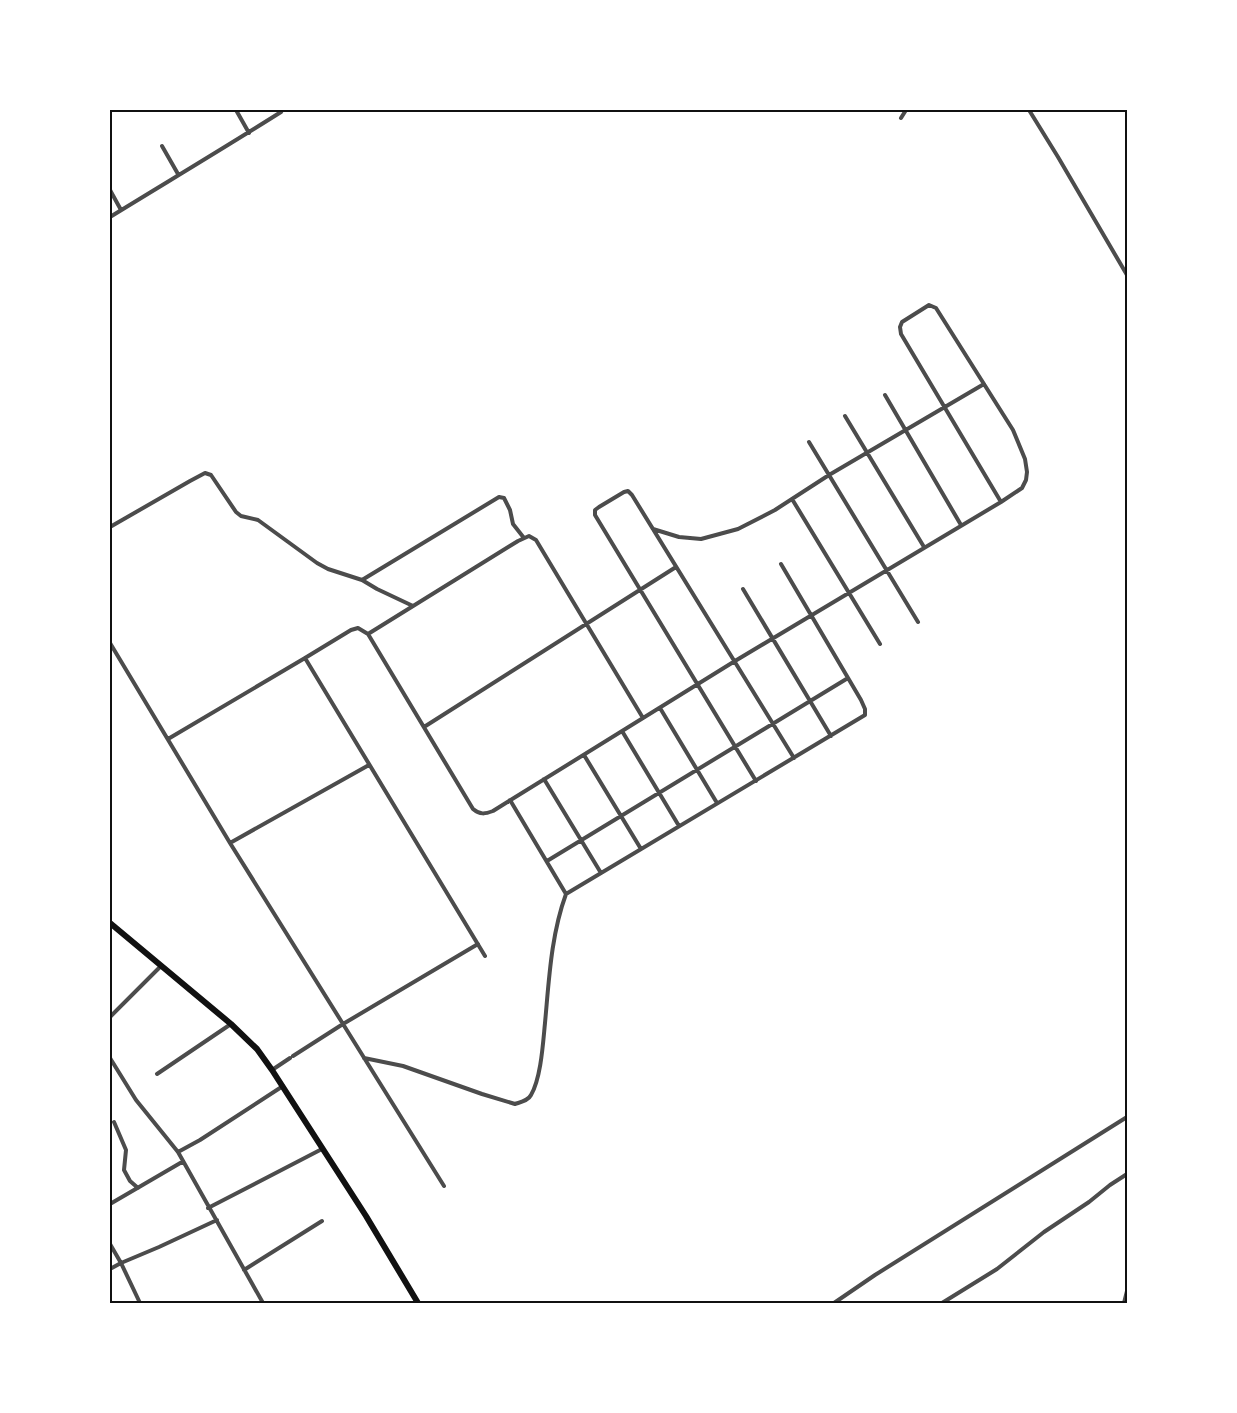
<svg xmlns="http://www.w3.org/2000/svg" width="1237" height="1413" font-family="'PT Sans',sans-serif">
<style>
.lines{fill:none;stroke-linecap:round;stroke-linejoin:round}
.minor{stroke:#4c4c4c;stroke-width:4}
.trunk{stroke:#111;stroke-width:6}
.neatline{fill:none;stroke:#111;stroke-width:2}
</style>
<rect width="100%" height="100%" fill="#fff"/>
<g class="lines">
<path class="minor" d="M236 110 249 133
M1029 110 1058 157 1127 275
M901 118 906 110
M162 146 178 174
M110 190 121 210
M110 217C167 182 224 148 281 112L282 110
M885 395 961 525
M845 416 924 547
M809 442 918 622
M792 499 880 644
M110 527 190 481 205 473 211 475 236 512 241 516 258 520 317 563 328 569 362 580 377 589 413 606
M653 529 679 537 701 539 738 529 775 510 829 475 984 384
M362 580 499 497 504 498 510 510 513 524 524 538
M743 589 831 736
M368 634 518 541 529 536 536 540 542 550 643 718
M110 643 230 843 343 1024 293 1056
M305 658 351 630 358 628 368 634 473 809C480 815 485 814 493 811L735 661 1001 502 1022 488 1026 480 1027 472 1025 459 1013 430 936 308 929 305 902 322 900 327 901 334 1001 502
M660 708 717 803
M424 727 676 567
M622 731 679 826
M168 739 305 658 485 956
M584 755 641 849
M544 779 601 873
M756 781 595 515V510L599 507 624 492 628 491 632 495 794 758
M510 800 566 894
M230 843 369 765
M547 861 848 678
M110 1017 161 966
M110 1058 136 1100 178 1152 263 1303
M364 1058 403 1066 482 1094 515 1104C521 1102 528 1101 531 1095 541 1078 543 1043 545 1023 549 980 551 935 566 894L865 715V709L861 700 781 564
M272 1070 290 1058
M157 1074 231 1024
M114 1122 126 1150 124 1170 130 1181 138 1188
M178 1152 200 1140 283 1086
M444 1186 343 1024 478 944
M110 1204 182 1162
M208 1208 322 1149
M110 1244 121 1263 159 1247 217 1220
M110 1269 121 1263 140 1303
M244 1270 322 1221
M834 1303 875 1275 1127 1117
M942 1303 997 1269 1044 1232 1089 1202 1110 1185 1127 1174
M1124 1303 1127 1291"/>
<path class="trunk" d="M110 923 231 1024 257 1049 272 1070 366 1216 418 1303"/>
</g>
<rect width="1237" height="1413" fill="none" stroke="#ffffff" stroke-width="222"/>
<rect x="111" y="111" width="1015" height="1191" class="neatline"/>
</svg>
